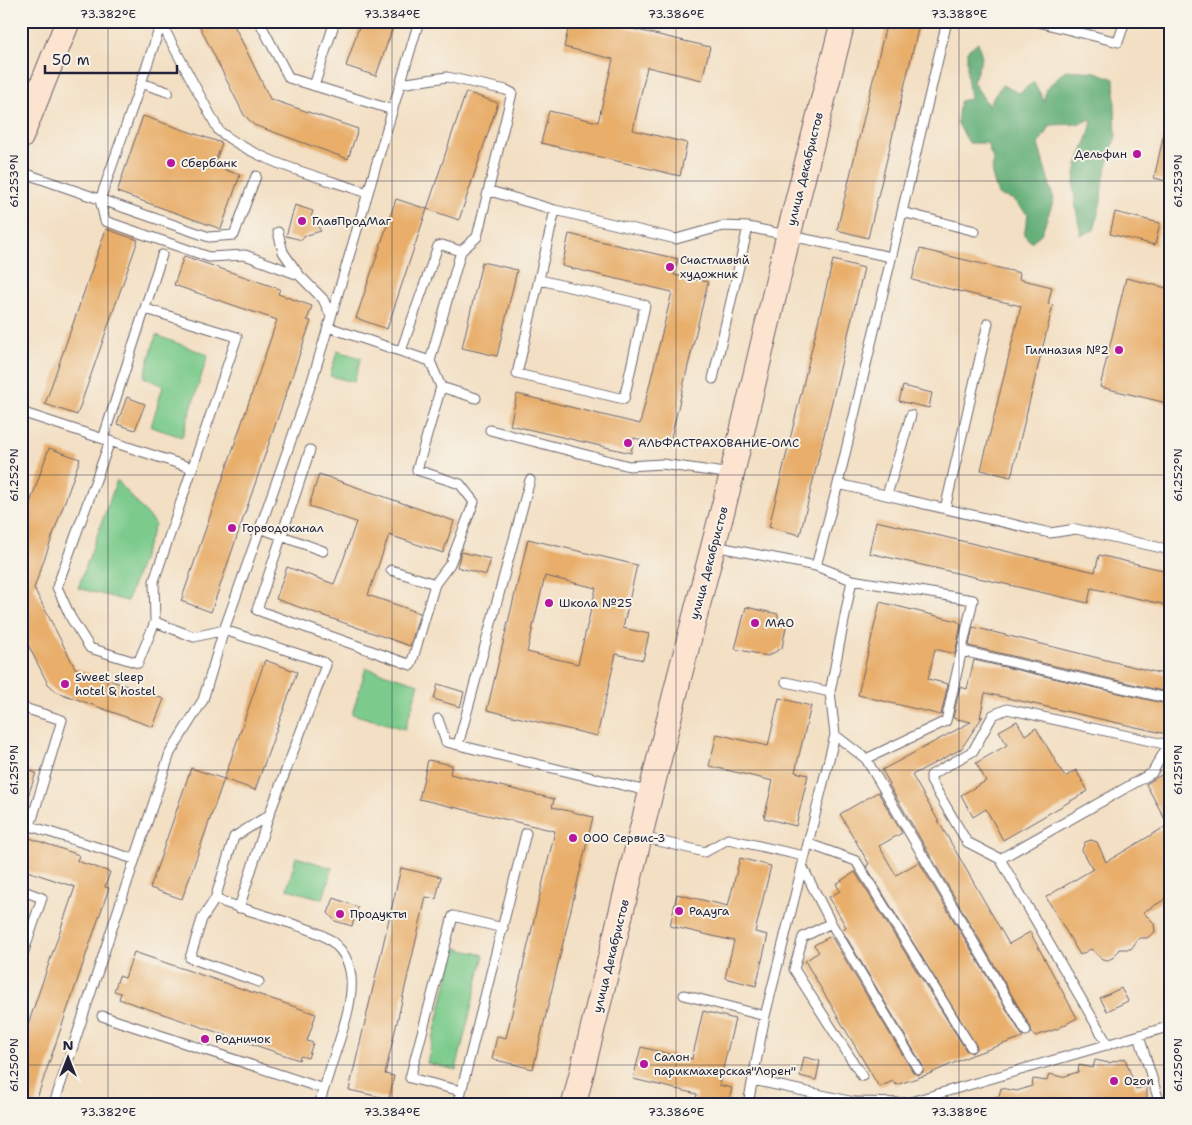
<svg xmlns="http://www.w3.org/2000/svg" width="1192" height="1125" font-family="'Shantell Sans',sans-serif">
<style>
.green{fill:#7bcb8c;stroke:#4e7664}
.forest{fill:#64af78;stroke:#43685a}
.building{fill:#e8ae6b;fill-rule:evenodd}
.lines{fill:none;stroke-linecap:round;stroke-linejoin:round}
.lane-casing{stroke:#6b646b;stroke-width:11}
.secondary-casing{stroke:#6b646b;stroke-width:26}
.lane{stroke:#fff;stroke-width:9}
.secondary{stroke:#fde4d1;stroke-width:24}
.ticks{fill:none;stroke:#22223b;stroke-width:1;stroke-opacity:0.45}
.poi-dot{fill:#b5179e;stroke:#f7f3e8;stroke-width:2}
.labels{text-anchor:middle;stroke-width:4;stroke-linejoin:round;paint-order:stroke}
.poi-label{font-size:12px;fill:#22223b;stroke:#f7f3e8;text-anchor:start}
.street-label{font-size:12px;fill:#22223b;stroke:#f7f3e8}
.neatline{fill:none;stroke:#22223b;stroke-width:2}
.ticks-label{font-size:12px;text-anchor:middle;fill:#22223b}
</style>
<rect width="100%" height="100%" fill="#f7f3e8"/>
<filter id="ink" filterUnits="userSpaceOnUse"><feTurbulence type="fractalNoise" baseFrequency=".02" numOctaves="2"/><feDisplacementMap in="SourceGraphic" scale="10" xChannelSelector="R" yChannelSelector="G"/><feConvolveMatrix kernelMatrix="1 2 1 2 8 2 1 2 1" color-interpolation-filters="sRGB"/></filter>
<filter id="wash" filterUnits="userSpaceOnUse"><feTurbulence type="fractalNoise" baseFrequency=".0096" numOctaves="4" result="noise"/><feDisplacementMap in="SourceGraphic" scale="20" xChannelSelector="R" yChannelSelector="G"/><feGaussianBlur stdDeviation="1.12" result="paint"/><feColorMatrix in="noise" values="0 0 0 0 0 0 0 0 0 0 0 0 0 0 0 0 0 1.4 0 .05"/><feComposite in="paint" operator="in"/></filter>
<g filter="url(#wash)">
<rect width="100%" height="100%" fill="#f3dfc3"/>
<path class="green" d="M156 335 208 355 182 437 151 427 163 386 144 377Z
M337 351 361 358 354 382 330 376Z
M117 480 155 524 127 601 78 588Z
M366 668 419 684 405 729 352 714Z
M296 857 332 868 323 899 287 889Z
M455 948 484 955 456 1070 427 1063Z"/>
<path class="forest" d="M978 42 982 58 973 82 988 105 1002 85 1019 93 1034 82 1044 101 1046 89 1065 70 1096 72 1114 79 1116 135 1102 185 1101 201 1094 230 1081 235C1077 214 1070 187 1077 166 1082 150 1090 136 1092 119L1077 124 1051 125 1038 144 1054 200 1041 234 1031 242 1024 235 1028 215 1012 199 998 195 992 175 993 159 987 143H969L957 122 960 101 970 99 967 75V51Z"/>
<g id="blocks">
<path class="building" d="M197 21H232L270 99 358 129 348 159 254 125 244 115Z
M361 21H395L376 76 346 66Z
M570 21H599L710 47 702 80 647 67 633 130 687 143 680 176 541 143 549 111 598 122 613 59 564 47Z
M887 21H920L868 238 837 230Z
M466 92 498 103 459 220 427 209Z
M143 116 222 143 214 166 240 175 221 229 117 192Z
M1165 129 1171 130V182L1154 178Z
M396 199 427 209 387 329 356 318Z
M295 205 313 211 311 217 321 231 304 236 302 240 286 236Z
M1115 212 1160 223 1155 245 1110 234Z
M106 229 138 240 77 415 45 404Z
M569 234 678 259 674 275 708 282 669 446 634 438 631 453 510 425 517 394 640 424 672 292 562 266Z
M920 249 1020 273 1019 279 1052 287 1048 304 1053 305 1011 477 981 470 1021 306 912 280Z
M184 256 280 289 278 294 312 306 307 320 311 321 211 612 181 601 277 320 174 285Z
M833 260 864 268 800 535 769 527Z
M482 262 517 270 497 356 462 348Z
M1126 278 1171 289V404L1100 387Z
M903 386 932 393 929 408 899 401Z
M127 397 145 404 135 430 117 424Z
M49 448 80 459 34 588 75 668 164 699 153 727 57 692 48 684 21 631V529Z
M319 474 454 521 443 553 389 535 368 595 420 613 410 646 276 599 287 567 334 584 344 558 356 522 309 506Z
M876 521 1095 572 1099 555 1171 572V606L1091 588 1088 603 869 553Z
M528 539 637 565 623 628 649 634 643 660 616 654 597 736 487 710ZM545 576 596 588 578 664 527 652Z
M461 552 491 559 486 575 457 567Z
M880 602 957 621 961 624 955 654 935 649 928 679 948 684 941 715 858 695Z
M746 607 778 614V621L786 627 782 648 768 656 735 649Z
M973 627 1171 676V693L969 646Z
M265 660 297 672 255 790 224 779Z
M974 660 1171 705V735L985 693 980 718 983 716 961 749 912 775 1009 944 1030 932 1077 1018 1057 1029 1035 1036 1032 1034 1031 1028 889 785 890 784 882 770 971 722 953 718 960 687 967 689Z
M438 684 464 692 460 707 434 699Z
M779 698 811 706 795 772 808 775 796 826 764 818 773 781 709 766 717 734 768 746Z
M1017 721 1025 735 1036 728 1065 777 1076 770 1088 791 1003 840 986 809 973 817 961 795 986 781 976 763 1007 745 999 731Z
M428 760 452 765 450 774 554 799 552 807 593 817 533 1069 492 1059 497 1036 506 1038 555 831 419 799Z
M21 768 36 773 23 810H21Z
M191 768 224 779 182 899 150 888Z
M1171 769V896L1143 912 1154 923 1155 932 1147 938H1139L1131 949H1119L1114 957 1108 960 1102 959 1091 949 1080 955 1046 897 1093 869 1082 850 1085 842 1091 840 1097 842 1106 862 1168 825 1146 784Z
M878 792 902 833 879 846 896 875 919 862 1023 1037 972 1055 929 1074 896 1085 893 1081 879 1087 805 961 819 952 814 945 831 936 913 1072 918 1075 923 1072V1066L842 930 846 927 829 897 840 891 836 884 855 872 966 1050 972 1053 977 1047 866 866 869 864 840 814Z
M21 835 79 855 77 861 110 872 105 887 109 888 35 1104H21V1045L75 887 21 869Z
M740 858 771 866 755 932 768 935 756 986 725 978 734 941 670 926 677 894 728 906Z
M401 868 441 877 436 899 426 897 385 1074 394 1076 389 1099 349 1090Z
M334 898 358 907 352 926 335 921 328 913Z
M134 952 316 1014 307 1041 313 1043 308 1058 300 1056 299 1060 119 999 121 993 114 991 119 976 125 978Z
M1121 988 1128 1001 1107 1011 1100 998Z
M703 1011 735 1019 719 1085 732 1088 728 1104H695L697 1094 633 1079 641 1047 692 1059Z
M804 1057 820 1061 816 1080 800 1076Z
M1125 1058 1136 1089 1147 1086V1104H986V1100L999 1096 1001 1088 1017 1091 1032 1086 1033 1079 1047 1081 1049 1074 1062 1077 1078 1072 1079 1065 1093 1068 1095 1060 1109 1063Z"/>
</g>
</g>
<g filter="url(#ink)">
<use href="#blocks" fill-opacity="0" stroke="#6b646b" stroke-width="1"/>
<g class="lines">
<g class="lane-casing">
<path id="lane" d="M162 21 141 83 168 92
M259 21 289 78 393 110
M1034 21 1118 42 1125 21
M161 23 219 131C262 164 318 176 368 193
M141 83 100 200 105 221 209 257 245 255 299 275 323 299 331 316
M314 86 335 21
M21 172 209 237 234 235 256 176
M490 191 555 210 676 239 723 226 748 227 891 257
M902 212 975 231
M278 232 283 252 299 275
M540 280 645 305 624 399 517 374 555 210
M328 327 430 361
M401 351 438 246 442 245 461 251
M713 379 748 227
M441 387 476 398
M21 412 192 468
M490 430 629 466 662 464 732 474
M103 439 162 255
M110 441 57 587 71 618 90 648 138 663 155 622 154 581 237 337 146 309
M310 450 257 610 411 665 435 584 450 564 474 502 460 484 417 470 441 387 430 361 461 251 477 237 512 93 506 90 447 77 400 84
M838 484 1050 533 1076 529 1171 550
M887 495 911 415
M945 509 988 323
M260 528 323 551
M714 546 816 566 852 580 973 600 946 721 866 759
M816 566 838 484 947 21
M391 570 435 584
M155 622 194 637 224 630 323 662 326 665 269 815 239 908
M962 651 1171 699
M786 682 830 692
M21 707 62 720 30 826
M438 719 446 742 651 792
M835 735 866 759 1026 1031
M458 745 530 480
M21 823 134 859
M642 837 705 852 728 839 804 856
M809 844 856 861 971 1047
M1000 859 1152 773 1167 747 1164 744 1007 709 993 715 973 751 931 775V781L967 842 1000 859 1108 1045
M802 866 831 923 918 1069
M21 890 42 898 21 960
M215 899C247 911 281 919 313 931 367 952 352 1000 339 1042 332 1062 326 1083 319 1104
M831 923 803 937 794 969 862 1076
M259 982 190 958 202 919 215 899 234 837 269 815
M684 995 765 1016
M102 1016 324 1089
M1139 1036 1160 1104
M753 1080 854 1102 907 1103 1171 1026
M461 1091 410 1078 453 916 503 928
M54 1104 170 753 203 700 224 630 312 381 419 21
M458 1104 526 833
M748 1104 765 1016 835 735 830 692 852 580"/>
</g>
<g class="secondary-casing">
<path id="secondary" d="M21 137 68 21
M574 1104 679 678 732 474 788 237 843 21"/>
</g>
<use href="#lane" class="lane"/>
<use href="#secondary" class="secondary"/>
</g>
</g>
<path class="ticks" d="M108 21V1104M392 21V1104M676 21V1104M959 21V1104M21 181H1171M21 475H1171M21 770H1171M21 1065H1171"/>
<g class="poi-dot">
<circle cx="1137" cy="154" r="5"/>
<circle cx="171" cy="163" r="5"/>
<circle cx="302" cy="221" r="5"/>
<circle cx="670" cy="267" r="5"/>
<circle cx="1119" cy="350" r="5"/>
<circle cx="628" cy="443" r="5"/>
<circle cx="232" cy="528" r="5"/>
<circle cx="549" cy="603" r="5"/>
<circle cx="755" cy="623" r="5"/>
<circle cx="65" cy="684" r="5"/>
<circle cx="573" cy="838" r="5"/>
<circle cx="679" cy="911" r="5"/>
<circle cx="340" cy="914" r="5"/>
<circle cx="205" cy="1039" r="5"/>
<circle cx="644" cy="1064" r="5"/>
<circle cx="1114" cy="1081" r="5"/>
</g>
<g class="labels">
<g class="poi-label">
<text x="1127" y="158" text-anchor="end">Дельфин</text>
<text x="181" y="167">Сбербанк</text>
<text x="312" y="225">ГлавПродМаг</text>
<text x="680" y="264">Счастливый<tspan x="680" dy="14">художник</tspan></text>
<text x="1109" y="354" text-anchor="end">Гимназия №2</text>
<text x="638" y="447">АЛЬФАСТРАХОВАНИЕ-ОМС</text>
<text x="242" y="532">Горводоканал</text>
<text x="559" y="607">Школа №25</text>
<text x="765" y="627">МАО</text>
<text x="75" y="681">Sweet sleep<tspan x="75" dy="14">hotel &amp; hostel</tspan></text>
<text x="583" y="842">ООО Сервис-3</text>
<text x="689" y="915">Радуга</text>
<text x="350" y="918">Продукты</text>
<text x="215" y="1043">Родничок</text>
<text x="654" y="1061">Салон<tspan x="654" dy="14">парикмахерская"Лорен"</tspan></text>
<text x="1124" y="1085">Ozon</text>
</g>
<g class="street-label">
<text transform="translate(805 169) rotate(-76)" y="4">улица Декабристов</text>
<text transform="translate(709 563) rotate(-75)" y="4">улица Декабристов</text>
<text transform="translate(611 956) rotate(-76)" y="4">улица Декабристов</text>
</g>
</g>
<rect width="1192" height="1125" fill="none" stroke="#f7f3e8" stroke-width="55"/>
<g transform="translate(68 1058)" stroke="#f7f3e8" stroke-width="4" paint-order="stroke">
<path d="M0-4L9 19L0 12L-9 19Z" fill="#22223b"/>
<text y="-8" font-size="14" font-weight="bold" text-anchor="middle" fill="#22223b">N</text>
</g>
<path d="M45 65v8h132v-8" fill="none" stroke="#22223b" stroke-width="2.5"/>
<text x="52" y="65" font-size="15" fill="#22223b" stroke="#f7f3e8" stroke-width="4" paint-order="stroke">50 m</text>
<rect x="28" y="28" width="1136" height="1070" class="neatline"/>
<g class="ticks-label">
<text x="108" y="18">73.382°E</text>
<text x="392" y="18">73.384°E</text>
<text x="676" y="18">73.386°E</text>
<text x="959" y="18">73.388°E</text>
<text transform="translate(14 181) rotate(-90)" y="4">61.253°N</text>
<text transform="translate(1178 181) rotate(-90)" y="4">61.253°N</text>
<text transform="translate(14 475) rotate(-90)" y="4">61.252°N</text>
<text transform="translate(1178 475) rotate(-90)" y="4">61.252°N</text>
<text transform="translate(14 770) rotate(-90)" y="4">61.251°N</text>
<text transform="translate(1178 770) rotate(-90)" y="4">61.251°N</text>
<text transform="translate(14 1065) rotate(-90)" y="4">61.250°N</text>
<text transform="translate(1178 1065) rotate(-90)" y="4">61.250°N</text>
<text x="108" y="1116">73.382°E</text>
<text x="392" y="1116">73.384°E</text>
<text x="676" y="1116">73.386°E</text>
<text x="959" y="1116">73.388°E</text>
</g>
</svg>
